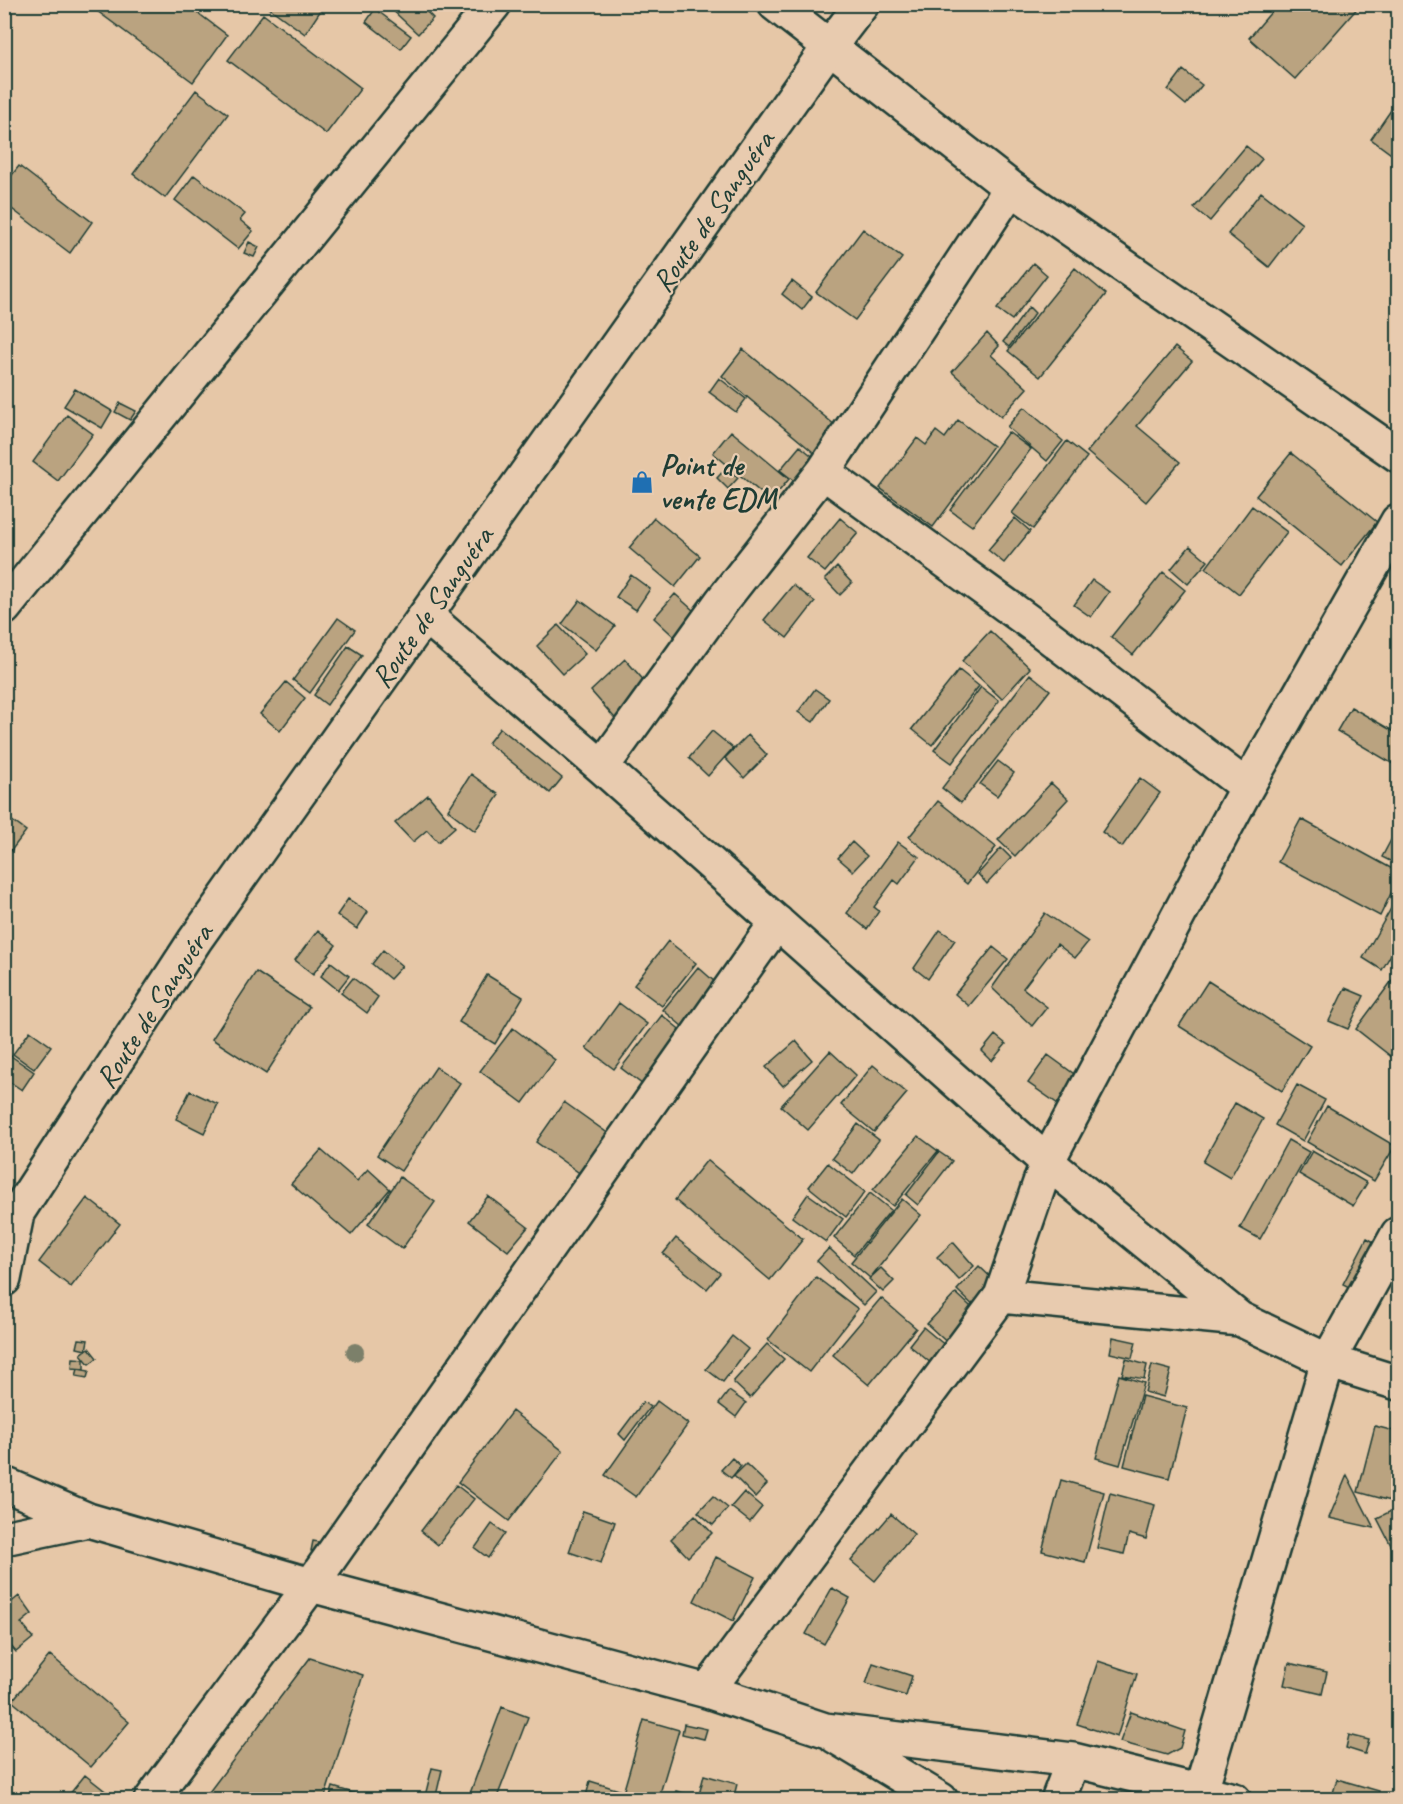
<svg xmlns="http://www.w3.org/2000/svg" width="1403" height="1804" font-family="Caveat,sans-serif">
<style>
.building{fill:#baa380;stroke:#1f3d34;stroke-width:1.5}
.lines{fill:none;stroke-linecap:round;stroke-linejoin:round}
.minor-casing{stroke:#1f3d34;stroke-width:38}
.tertiary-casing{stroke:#1f3d34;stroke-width:38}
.minor{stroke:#e8cbaf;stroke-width:33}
.tertiary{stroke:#e8cbaf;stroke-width:33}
.tree{fill:#7c806a}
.labels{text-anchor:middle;stroke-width:4.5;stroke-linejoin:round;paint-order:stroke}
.street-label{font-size:30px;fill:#1f3d34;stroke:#e8cbaf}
.poi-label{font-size:30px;font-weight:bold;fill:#1f3d34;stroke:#e8cbaf;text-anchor:start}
</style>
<rect width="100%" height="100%" fill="#e6c7a7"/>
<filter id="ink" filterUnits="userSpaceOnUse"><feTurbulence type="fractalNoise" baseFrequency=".0167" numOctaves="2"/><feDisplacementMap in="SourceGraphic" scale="12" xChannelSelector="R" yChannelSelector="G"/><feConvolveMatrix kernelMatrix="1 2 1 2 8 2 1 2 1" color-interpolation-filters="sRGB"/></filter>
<g filter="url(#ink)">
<path class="building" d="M186 4 227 35 193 82 89 5Z
M264 4H325L305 34Z
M391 4H419L433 18 418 34 389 7Z
M1278 4H1361L1295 79 1249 38Z
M375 9 411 36 401 49 366 22Z
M263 14 361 88 326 134 228 60Z
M1183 70 1202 85 1186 105 1168 90Z
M196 90 228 114 165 198 133 174Z
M1398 100V159L1371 139Z
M1246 146 1262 159 1210 221 1194 208Z
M19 166 92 222 70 253 4 203V185Z
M194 175 245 214 240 220 253 231 238 249 175 200Z
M325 181 339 192 332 202 317 191Z
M1261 192 1302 224 1269 267 1228 234Z
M863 229 902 258 855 320 816 292Z
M249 242 259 247 254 257 244 253Z
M1033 263 1047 275 1012 320 997 309Z
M1075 268 1106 294 1040 377 1008 351Z
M792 281 812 297 802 310 782 294Z
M1029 307 1035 313 1009 347 1003 342Z
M987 333 999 346 991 355 1027 388 1001 417 952 372Z
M1175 347 1192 361 1137 426 1180 462 1146 502 1087 452Z
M743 349 847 435 825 462 722 376Z
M719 378 746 399 736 412 709 392Z
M75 389 112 411 102 428 64 406Z
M120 403 136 411 130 420 115 412Z
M1024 407 1063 441 1047 461 1007 427Z
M67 415 93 434 58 481 33 462Z
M958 420 993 446 933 527 880 488 917 438 926 445 936 431 945 438Z
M731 431 789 479 771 501 713 453Z
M1008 432 1031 449 972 526 950 510Z
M1067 441 1087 457 1033 529 1012 513Z
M800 446 822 464 803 488 780 470Z
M1291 453 1377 522 1342 566 1256 496Z
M727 467 738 478 728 489 717 478Z
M1252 506 1287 532 1239 594 1206 568Z
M654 518 700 556 675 587 629 548Z
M840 518 858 533 825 572 807 558Z
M1015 518 1030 531 1004 563 988 550Z
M1190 546 1208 561 1188 584 1171 569Z
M837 567 852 583 840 595 825 579Z
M1163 572 1185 590 1133 655 1111 637Z
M631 575 650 589 636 610 616 597Z
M1092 580 1109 592 1091 617 1074 605Z
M793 585 815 602 787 638 764 620Z
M675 594 703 619 682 644 654 618Z
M580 600 615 626 596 650 562 624Z
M338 618 355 630 310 693 293 680Z
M558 625 585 654 563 674 537 646Z
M990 631 1030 668 1002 699 962 661Z
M348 646 362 655 327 705 314 695Z
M625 659 654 692 620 724 591 691Z
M959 670 979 686 932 745 912 729Z
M1030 674 1050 690 961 803 942 788Z
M286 682 305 698 280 731 260 714Z
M981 687 999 701 952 763 934 750Z
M815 689 829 699 813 722 798 712Z
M1351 707 1398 734V767L1337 731Z
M500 728 562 778 550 793 488 743Z
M712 731 733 748 708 776 689 758Z
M748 735 767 755 744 778 725 758Z
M998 761 1014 773 997 796 980 784Z
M471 774 499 795 475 831 448 810Z
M1140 778 1160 793 1122 847 1102 832Z
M1051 783 1068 799 1015 856 998 840Z
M428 795 455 827 438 842 427 830 413 842 395 823Z
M938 801 996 847 967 884 909 837Z
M4 815 26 831 4 860Z
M1301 819 1398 872V879L1380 916 1278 862Z
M1392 838 1398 842V865L1382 857Z
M852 842 867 856 853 871 838 858Z
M898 842 919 857 899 884 894 880 874 907 879 911 867 929 847 913Z
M1001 848 1011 858 987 884 978 874Z
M1398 896V942L1382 970 1363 958Z
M348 899 368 912 357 929 337 915Z
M1045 913 1088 942 1075 958 1057 944 1023 988 1047 1007 1032 1026 992 988Z
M318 930 336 945 313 974 295 960Z
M940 930 955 940 928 979 914 968Z
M668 941 696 963 662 1006 634 985Z
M993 947 1008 959 969 1006 955 994Z
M383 950 402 966 390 979 372 964Z
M331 962 349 976 338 990 321 976Z
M698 967 724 990 689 1032 663 1010Z
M256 972 309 1007 266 1074 212 1039Z
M1397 974 1398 976V1062L1356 1029Z
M487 975 523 997 495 1044 459 1022Z
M353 978 378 997 367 1013 341 993Z
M1208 981 1310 1046 1282 1091 1179 1026Z
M1345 988 1364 996 1348 1029 1329 1021Z
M619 1003 647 1024 614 1069 586 1048Z
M662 1015 688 1036 647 1088 621 1068Z
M513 1028 555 1060 523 1103 480 1071Z
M30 1031 51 1046 34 1069 13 1054Z
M995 1035 1006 1044 992 1061 982 1051Z
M796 1041 812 1060 783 1086 766 1067Z
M830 1051 856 1075 808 1130 781 1106Z
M1048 1055 1081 1079 1061 1106 1028 1083Z
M11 1056 34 1072 22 1090 4 1078V1065Z
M873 1065 907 1093 874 1132 841 1105Z
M436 1067 460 1083 401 1171 377 1155Z
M1297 1085 1325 1100 1303 1141 1275 1125Z
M190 1091 218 1104 204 1133 176 1119Z
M564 1102 620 1142 592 1182 536 1142Z
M1235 1103 1263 1119 1230 1178 1203 1162Z
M1327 1106 1395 1146 1374 1181 1307 1142Z
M858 1124 879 1140 853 1174 832 1158Z
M918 1136 938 1151 893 1206 873 1190Z
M1288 1140 1309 1152 1260 1239 1240 1228Z
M321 1150 357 1181 368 1169 390 1189 351 1235 291 1184Z
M1312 1151 1367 1183 1353 1206 1299 1174Z
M939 1152 952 1161 918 1205 906 1195Z
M707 1160 803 1239 770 1280 675 1200Z
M828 1163 865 1192 846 1217 809 1187Z
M400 1177 435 1202 402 1249 368 1224Z
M870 1193 891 1210 854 1255 834 1238Z
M808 1194 843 1219 826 1242 792 1217Z
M488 1196 528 1227 508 1251 469 1221Z
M87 1198 120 1224 71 1287 39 1262Z
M902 1199 921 1215 870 1278 851 1262Z
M676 1238 720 1273 707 1289 663 1254Z
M1367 1238 1386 1249 1363 1294 1343 1284Z
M953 1242 974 1266 959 1280 937 1257Z
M829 1248 876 1292 864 1305 817 1261Z
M979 1266 1003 1289 981 1313 957 1290Z
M881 1268 894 1281 883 1292 869 1279Z
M816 1277 858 1309 809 1372 768 1340Z
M956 1293 982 1317 954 1349 927 1324Z
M881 1298 916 1328 869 1385 833 1355Z
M923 1327 952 1351 938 1369 909 1345Z
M732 1336 748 1349 723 1382 706 1369Z
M1113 1337 1136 1342 1132 1358 1110 1353Z
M79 1339 88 1340 86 1350 77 1348Z
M767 1344 784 1359 750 1398 733 1382Z
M89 1348 97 1358 89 1364 81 1354Z
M73 1358 84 1359V1369L72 1368Z
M1126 1359 1147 1365 1144 1379 1122 1375Z
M1152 1365 1171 1370 1164 1397 1145 1392Z
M78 1369 89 1371 87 1378 76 1376Z
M1119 1375 1144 1383 1120 1465 1096 1458Z
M729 1391 746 1403 736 1417 719 1404Z
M1142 1396 1187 1408 1169 1478 1124 1466Z
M657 1401 688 1424 636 1497 605 1475Z
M643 1402 650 1407 625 1440 619 1434Z
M512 1411 563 1451 509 1521 458 1482Z
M1375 1426 1398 1432V1503L1358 1492Z
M732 1458 741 1466 731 1478 721 1470Z
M746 1464 767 1484 755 1497 734 1476Z
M1347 1475 1374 1528 1329 1518Z
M1061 1480 1104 1492 1085 1562 1042 1551Z
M456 1485 474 1499 438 1545 421 1531Z
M744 1492 762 1507 750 1522 731 1507Z
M1110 1493 1155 1505 1146 1539 1129 1534 1124 1554 1097 1548Z
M713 1496 728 1508 713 1525 698 1512Z
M1395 1509 1398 1517V1559L1377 1518Z
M583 1511 615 1522 601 1563 569 1552Z
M891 1514 914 1534 875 1581 851 1561Z
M695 1515 712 1533 688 1557 671 1539Z
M492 1524 505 1533 488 1558 475 1548Z
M313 1541 324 1543 323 1553 311 1551Z
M716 1557 755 1577 733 1621 694 1601Z
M4 1587 11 1595 4 1600Z
M832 1588 850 1598 824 1644 806 1634Z
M19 1596 32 1614 21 1623 33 1638 16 1652 4 1638V1608Z
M50 1655 129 1722 91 1767 12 1701Z
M310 1658 363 1675 324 1800H203Z
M1098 1661 1137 1674 1117 1737 1077 1724Z
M873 1663 912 1676 906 1696 866 1684Z
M1289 1663 1327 1672 1322 1694 1284 1685Z
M502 1707 528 1717 496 1800H479L469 1796Z
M1131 1712 1185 1731 1180 1748 1167 1755 1120 1742Z
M644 1720 679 1730 658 1800H621Z
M684 1724 707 1729 704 1739 682 1734Z
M1349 1735 1369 1740 1365 1754 1346 1748Z
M432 1768 442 1770 435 1800H424Z
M85 1775 114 1798 113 1800H65Z
M704 1775 737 1784 733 1800H717L699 1795Z
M1337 1779 1379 1791 1377 1800H1331Z
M590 1781 619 1790 616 1800H585Z
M333 1787 374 1799V1800H329Z
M676 1791 695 1796V1800H674Z
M557 1794 576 1798V1800H556Z"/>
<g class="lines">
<g class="minor-casing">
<path id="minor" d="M775 4 1011 188 1398 455
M823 472 1039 629 1247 787
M4 608 494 4
M426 616 602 767 1047 1162 1240 1319 1328 1361 1398 1383
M602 767 722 601 823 472 1011 188
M1001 1296 1240 1319
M4 1484 88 1520 311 1585 707 1691 825 1730 1073 1760 1234 1800
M4 1538 88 1520
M707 1691 1001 1296 1047 1162 1247 787 1398 521
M835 1736 941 1800
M1201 1790 1328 1361 1398 1234
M151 1800 311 1585 777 922
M1058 1800 1073 1760"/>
</g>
<g class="tertiary-casing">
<path id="tertiary" d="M4 1233 195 940 829 47 862 4
M4 1279 16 1219"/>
</g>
<use href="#minor" class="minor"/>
<use href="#tertiary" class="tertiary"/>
</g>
<circle class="tree" cx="355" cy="1352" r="9"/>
</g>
<defs>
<g id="shop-bare" transform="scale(1.8)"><path d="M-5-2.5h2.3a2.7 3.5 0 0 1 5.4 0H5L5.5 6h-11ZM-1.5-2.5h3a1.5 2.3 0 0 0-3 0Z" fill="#1f6fb2" stroke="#e8cbaf" stroke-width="2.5" paint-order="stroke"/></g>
</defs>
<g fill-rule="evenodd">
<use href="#shop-bare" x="642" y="482"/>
</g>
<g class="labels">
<g class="street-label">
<text transform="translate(713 211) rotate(-55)" y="10">Route de Sanguéra</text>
<text transform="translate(432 607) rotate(-55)" y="10">Route de Sanguéra</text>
<text transform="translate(154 1006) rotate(-57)" y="10">Route de Sanguéra</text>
</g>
<g class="poi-label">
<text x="660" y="475">Point de<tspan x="660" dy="34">vente EDM</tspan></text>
</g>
</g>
<rect width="1403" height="1804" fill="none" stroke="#e8cbaf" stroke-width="24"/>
<rect x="12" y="12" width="1379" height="1780" fill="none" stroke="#1f3d34" stroke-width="2" filter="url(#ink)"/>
</svg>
